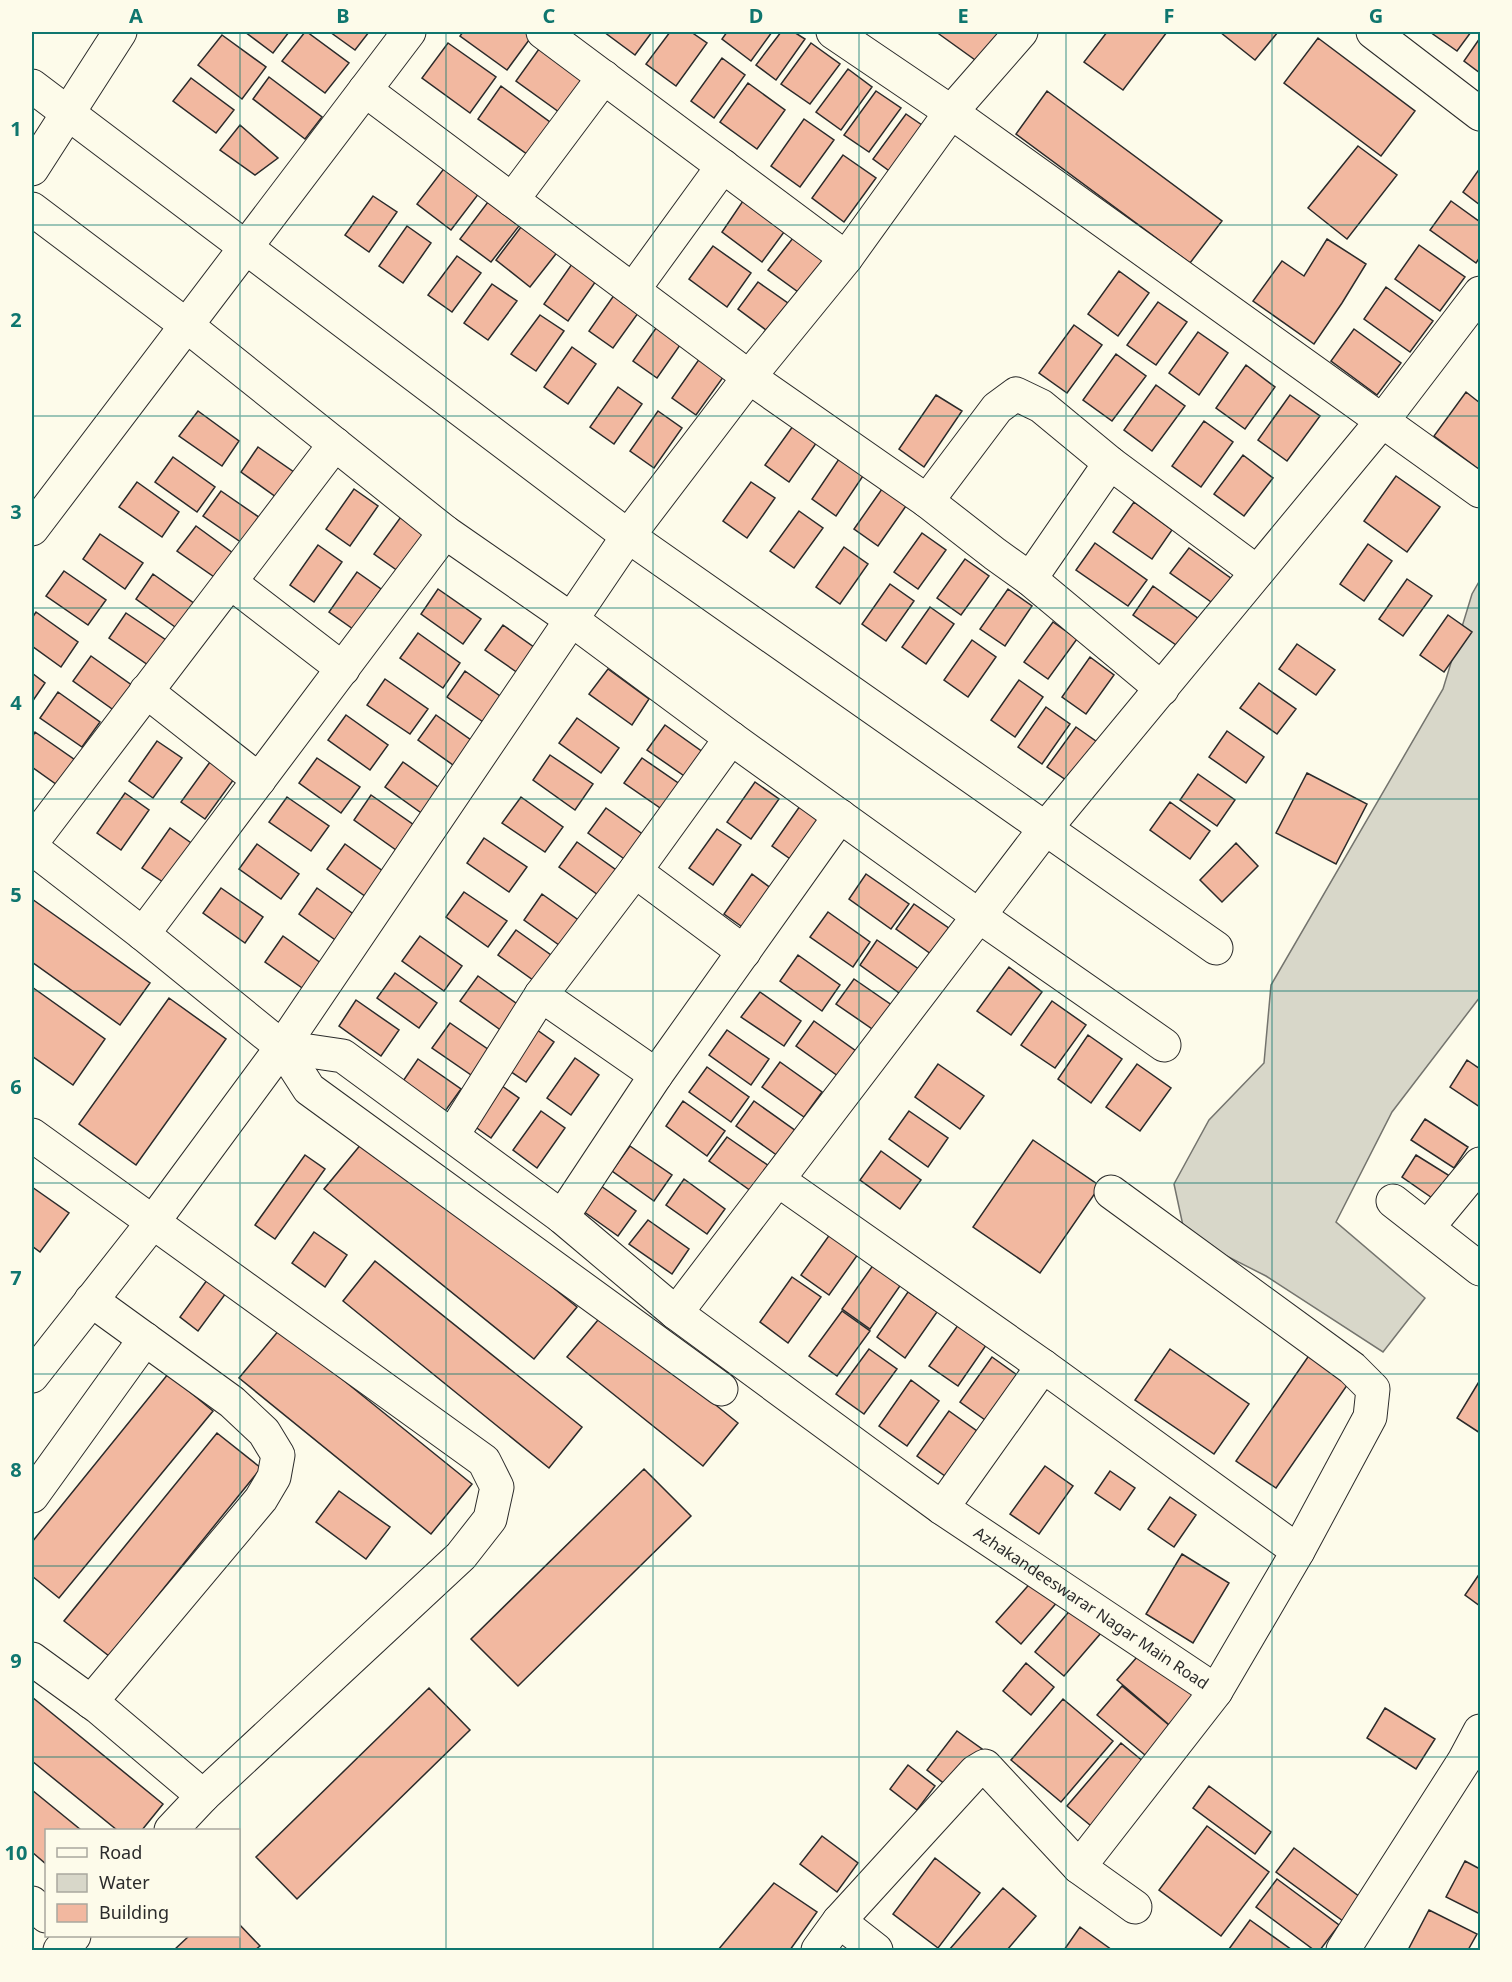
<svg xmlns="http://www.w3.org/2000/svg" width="1512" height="1982" font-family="'Noto Sans',sans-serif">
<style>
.water{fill:#d8d7c9;stroke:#74746e;stroke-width:1.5}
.building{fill:#f2b8a0;stroke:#2b2b2b;stroke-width:1.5}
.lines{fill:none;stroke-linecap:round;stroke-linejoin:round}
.minor-casing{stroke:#2b2b2b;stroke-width:35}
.minor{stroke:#fdfbea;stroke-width:33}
.grid{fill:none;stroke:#0f766e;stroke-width:1.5;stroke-opacity:0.55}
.labels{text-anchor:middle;stroke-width:4.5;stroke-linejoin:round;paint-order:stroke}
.street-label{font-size:16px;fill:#2b2b2b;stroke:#fdfbea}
.neatline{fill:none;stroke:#0f766e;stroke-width:2}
.grid-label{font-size:20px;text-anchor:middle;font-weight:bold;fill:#0f766e}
</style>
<rect width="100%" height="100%" fill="#fdfbea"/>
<path class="water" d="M1480 580V997L1392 1112 1336 1222 1425 1298 1383 1352 1266 1276 1185 1235 1174 1184 1209 1120 1264 1063 1271 985 1443 689 1472 594Z"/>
<path class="building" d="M245 32H289L273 53Z
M305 32H307L349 63 325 93 282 61Z
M330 32H369L355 50Z
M463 32H525L532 36 507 70 460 36Z
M604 32H652L635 55Z
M670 32H691L707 43 676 86 646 64Z
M727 32H772L751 61 722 39Z
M781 32H794L805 39 776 80 756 65Z
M941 32H1000L978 62 939 34Z
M1107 32H1167L1123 90 1084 62Z
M1220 32H1278L1255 60Z
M1430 32H1471L1457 51Z
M222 35 266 67 242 99 198 65Z
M1318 38 1415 111 1381 156 1284 83Z
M1480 38V73L1464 61Z
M448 43 496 77 470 113 422 78Z
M811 43 840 64 810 104 781 84Z
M539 49 582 81 559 112 516 81Z
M722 58 745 75 714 118 691 101Z
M848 69 872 87 841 130 816 112Z
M269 77 322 117 305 139 253 99Z
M191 78 234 110 216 133 173 101Z
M748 83 785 110 757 149 720 122Z
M501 86 554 125 531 157 478 119Z
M876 91 901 108 869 152 844 135Z
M1047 91 1222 221 1190 263 1016 134Z
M906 114 932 132 899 178 873 159Z
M804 119 834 140 800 187 771 166Z
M240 125 278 158 255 175 220 150Z
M1358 146 1397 175 1347 239 1308 208Z
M843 155 876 178 844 222 812 198Z
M449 162 483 188 451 230 417 204Z
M1480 168V205L1463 192Z
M373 196 397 212 369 252 345 235Z
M745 198 787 228 762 262 722 232Z
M1451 201 1480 222V257L1476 263 1430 230Z
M488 202 519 226 491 262 460 239Z
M524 223 559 250 530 287 496 260Z
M407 226 431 243 403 283 379 266Z
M793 238 829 264 805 297 768 270Z
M1327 239 1366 264 1342 303 1314 344 1253 301 1282 261 1304 276Z
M1419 245 1465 277 1440 311 1395 279Z
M713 246 751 273 727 307 689 279Z
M457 256 481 273 452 312 428 295Z
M572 264 596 281 568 321 544 304Z
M1119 271 1149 293 1118 336 1088 314Z
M758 282 795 308 774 336 738 309Z
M492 284 517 301 488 340 464 323Z
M1386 287 1433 321 1410 352 1364 319Z
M617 291 641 309 613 348 589 331Z
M1158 302 1187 322 1156 365 1127 345Z
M540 315 564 331 536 371 511 354Z
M661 321 685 338 657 378 633 361Z
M1074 325 1102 345 1067 393 1039 373Z
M1354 329 1401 363 1377 395 1331 361Z
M1198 332 1228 353 1199 395 1169 373Z
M572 347 596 364 568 404 544 387Z
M1116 354 1146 376 1112 421 1083 400Z
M700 358 724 376 696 415 672 398Z
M1246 365 1275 387 1245 429 1216 408Z
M1156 385 1185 406 1152 451 1124 430Z
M618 387 642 404 614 444 590 427Z
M1466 392 1480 403V470L1434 436Z
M936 395 962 411 924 467 899 449Z
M1290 395 1320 416 1287 461 1258 440Z
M198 411 239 441 222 466 179 436Z
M658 411 682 428 654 468 630 451Z
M1204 421 1233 442 1201 487 1172 466Z
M793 426 817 442 789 482 765 465Z
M258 447 301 477 283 502 241 472Z
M1243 455 1273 478 1244 516 1214 494Z
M173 457 215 487 197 512 155 482Z
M839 459 863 476 836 516 812 499Z
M1396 476 1440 507 1407 552 1364 521Z
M137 482 179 512 162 537 119 507Z
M751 482 775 498 747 538 723 521Z
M354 489 378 506 350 546 326 529Z
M882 489 906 506 878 546 854 529Z
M221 491 263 520 245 545 203 516Z
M1134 502 1172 530 1152 559 1113 532Z
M799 511 823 528 794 568 770 551Z
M403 514 427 531 398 571 374 554Z
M196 526 237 556 220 581 177 551Z
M922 533 946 550 918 589 894 572Z
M100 534 143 563 125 589 83 559Z
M1095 543 1147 580 1128 606 1076 570Z
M1368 544 1392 561 1364 601 1340 584Z
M318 545 342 562 314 602 290 585Z
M844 547 868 564 840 604 816 587Z
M1189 548 1232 579 1214 604 1170 573Z
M965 559 989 576 961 615 937 598Z
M64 571 106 600 88 625 46 596Z
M357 572 381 589 353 629 329 612Z
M153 574 195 604 178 629 136 599Z
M1407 579 1432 596 1403 636 1379 619Z
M890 584 914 601 886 641 862 624Z
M1153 586 1199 619 1179 647 1133 615Z
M438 589 481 619 463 644 421 614Z
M1008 589 1032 606 1005 646 980 629Z
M930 607 954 624 926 664 902 647Z
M36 612 78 642 61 667 32 646V618Z
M126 613 169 642 151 667 109 638Z
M1448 615 1472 632 1444 672 1420 655Z
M1053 622 1077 639 1048 679 1024 662Z
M503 625 545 655 528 680 485 650Z
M418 633 460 663 443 688 400 658Z
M972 640 996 657 968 697 944 680Z
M1297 644 1335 670 1316 695 1279 669Z
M91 656 133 686 115 711 73 681Z
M1090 657 1114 675 1086 714 1062 697Z
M608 669 649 699 632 725 589 694Z
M465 671 507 701 489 726 447 697Z
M32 673 45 683 32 702Z
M385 679 428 709 410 734 367 705Z
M1019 680 1043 697 1015 737 991 720Z
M1259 683 1296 709 1277 734 1240 708Z
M58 692 100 722 82 747 40 718Z
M1046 707 1070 724 1042 764 1018 747Z
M346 715 388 745 370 770 328 740Z
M436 715 478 745 460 770 418 740Z
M577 718 619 748 601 773 559 743Z
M665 725 707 755 690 780 647 750Z
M1076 727 1100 744 1072 784 1047 767Z
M1227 731 1264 757 1246 783 1209 757Z
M35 732 78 762 60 787 32 767V738Z
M157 741 182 758 153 798 129 781Z
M550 755 593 784 575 810 533 780Z
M317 758 360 787 341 813 299 783Z
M642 758 684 787 666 812 624 783Z
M210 762 234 779 205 819 181 802Z
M403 762 445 792 427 817 385 787Z
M1307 773 1367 804 1336 864 1276 833Z
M1198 774 1235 800 1217 826 1180 800Z
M755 782 779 799 751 839 727 822Z
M125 793 149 810 121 850 97 833Z
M371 795 414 825 396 850 354 820Z
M287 797 329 826 311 851 269 822Z
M521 797 563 827 545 852 502 823Z
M1170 802 1210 831 1190 859 1150 830Z
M800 806 824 823 796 863 772 846Z
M606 808 648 838 630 863 588 833Z
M170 828 194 845 166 884 142 868Z
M717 829 741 845 713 885 689 868Z
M484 838 527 867 509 892 467 863Z
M577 842 619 872 601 897 559 867Z
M1236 843 1258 866 1222 902 1200 880Z
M257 844 299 874 281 899 239 869Z
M345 844 387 874 369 899 327 869Z
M752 874 776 892 748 931 724 914Z
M866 874 909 904 891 929 849 899Z
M221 888 263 917 245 943 203 913Z
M317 888 359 918 341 944 299 914Z
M464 892 507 921 488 947 446 917Z
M542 894 584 924 566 950 524 920Z
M32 899 150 983 120 1025 32 962Z
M914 904 956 933 938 959 896 929Z
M828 912 870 942 853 967 810 937Z
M516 930 558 960 540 985 498 955Z
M283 936 325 966 308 992 265 962Z
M420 936 462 966 444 991 402 961Z
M877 940 920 970 902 995 860 965Z
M798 955 840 985 822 1011 780 981Z
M1009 967 1042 992 1011 1035 977 1011Z
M395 973 437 1003 419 1028 377 998Z
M478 976 520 1006 502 1031 460 1001Z
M854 979 896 1008 878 1033 836 1004Z
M32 987 105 1039 73 1085 32 1056Z
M760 992 801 1021 784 1046 741 1017Z
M169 998 226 1039 136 1165 79 1124Z
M356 1000 399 1030 381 1056 339 1026Z
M1052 1001 1086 1025 1055 1068 1021 1045Z
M814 1021 856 1051 838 1076 796 1046Z
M450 1023 492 1052 474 1077 432 1048Z
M530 1025 554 1042 526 1082 501 1065Z
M727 1030 769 1059 751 1085 709 1055Z
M1088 1035 1122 1059 1091 1103 1058 1079Z
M575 1058 599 1075 571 1115 547 1098Z
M418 1059 461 1089 443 1114 401 1084Z
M1467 1060 1480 1069V1107L1450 1087Z
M780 1062 822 1092 804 1117 762 1087Z
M938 1064 984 1096 960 1129 915 1097Z
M1137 1064 1171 1088 1140 1131 1106 1107Z
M707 1067 749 1097 731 1122 689 1092Z
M495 1081 519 1098 491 1138 467 1121Z
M683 1101 725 1131 707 1156 666 1126Z
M754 1101 796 1131 778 1156 736 1126Z
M541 1111 565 1128 537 1168 513 1150Z
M909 1111 948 1138 928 1167 889 1139Z
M1425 1119 1468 1147 1454 1168 1411 1140Z
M367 1137 577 1307 534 1359 324 1189Z
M727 1137 769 1166 751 1191 709 1161Z
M1033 1140 1100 1186 1040 1273 973 1227Z
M630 1146 672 1175 654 1201 612 1171Z
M881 1151 921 1180 900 1209 860 1180Z
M305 1155 325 1169 275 1239 255 1225Z
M1416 1155 1453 1178 1438 1202 1402 1177Z
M684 1179 725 1209 707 1234 666 1205Z
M594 1181 636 1211 618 1236 576 1206Z
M32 1187 69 1213 40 1252 32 1246Z
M648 1220 689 1249 672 1274 629 1244Z
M833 1230 861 1250 829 1295 801 1275Z
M314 1232 347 1255 325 1287 292 1263Z
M375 1261 582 1427 549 1468 343 1301Z
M874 1264 902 1283 870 1329 842 1309Z
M210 1276 229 1289 198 1331 180 1317Z
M792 1277 821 1297 788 1343 760 1322Z
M908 1292 937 1312 905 1358 877 1337Z
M842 1311 870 1331 837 1376 809 1356Z
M603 1314 738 1423 703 1466 567 1357Z
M961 1321 989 1341 958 1386 929 1366Z
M280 1329 472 1484 431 1534 239 1378Z
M869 1349 897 1369 864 1414 836 1394Z
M1170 1349 1249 1404 1214 1454 1135 1400Z
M1310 1354 1350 1381 1276 1488 1236 1461Z
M992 1357 1020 1377 988 1422 960 1402Z
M168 1374 213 1411 59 1598 32 1576V1542Z
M911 1380 939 1401 907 1446 879 1426Z
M1480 1380V1433L1457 1418Z
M949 1411 977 1431 945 1476 917 1456Z
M217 1433 261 1468 109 1656 64 1621Z
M1045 1466 1073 1486 1039 1534 1010 1514Z
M644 1469 691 1516 518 1686 471 1639Z
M1110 1471 1135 1488 1120 1510 1095 1493Z
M339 1491 390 1527 366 1559 316 1522Z
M1170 1497 1196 1515 1174 1547 1148 1529Z
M1182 1554 1229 1583 1193 1643 1146 1614Z
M1480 1573V1606L1465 1595Z
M1034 1579 1059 1600 1021 1644 996 1622Z
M1072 1608 1101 1633 1064 1676 1035 1652Z
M1144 1649 1201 1697 1174 1729 1117 1680Z
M1026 1663 1054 1687 1031 1715 1003 1691Z
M1122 1686 1176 1731 1151 1760 1097 1715Z
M429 1688 470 1730 297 1899 256 1857Z
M32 1697 163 1804 142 1830H117L32 1761Z
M1063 1699 1113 1741 1061 1802 1011 1760Z
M1385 1708 1435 1739 1416 1769 1367 1738Z
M957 1731 982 1749 951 1789 927 1770Z
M1121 1743 1150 1767 1096 1830 1067 1806Z
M908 1765 935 1786 917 1810 890 1789Z
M1209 1786 1271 1832 1255 1854 1193 1808Z
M32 1790 81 1830H46V1864L32 1852Z
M1207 1826 1269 1872 1221 1936 1159 1890Z
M822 1836 858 1863 837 1892 800 1864Z
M1294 1848 1360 1897 1343 1921 1276 1872Z
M935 1858 980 1893 938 1948 893 1914Z
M1465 1861 1480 1869V1914L1446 1897Z
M1277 1879 1339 1925 1320 1950H1314L1256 1907Z
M774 1883 817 1912 790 1950H718Z
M1003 1888 1036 1916 1007 1950H949Z
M1429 1910 1477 1934 1468 1950H1408Z
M1250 1920 1292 1950H1231L1229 1949Z
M238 1923 260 1946 255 1950H174L189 1936H238Z
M1080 1927 1112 1950H1064Z"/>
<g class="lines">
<g class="minor-casing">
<g id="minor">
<path d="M543 32 846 258"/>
<path d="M833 32 951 112 1480 491"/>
<path d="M1373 32 1480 114"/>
<path d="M32 86 628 536 1216 948"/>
<path d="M365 90 749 377 927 501 995 554 1030 579 1162 689"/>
<path d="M32 169 120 32"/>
<path d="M512 200 604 77"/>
<path d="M32 209 186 325 445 532 572 620 731 738 979 916 1164 1045"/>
<path d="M633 290 723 166"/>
<path d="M927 501 997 408 1016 394 1041 406 1110 463 1257 572"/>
<path d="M32 529 409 32"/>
<path d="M1030 579 1110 463"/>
<path d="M230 582 343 669"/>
<path d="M146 691 259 780"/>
<path d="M32 842 335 444"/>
<path d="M32 848 143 934 282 1047 309 1089 721 1389"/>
<path d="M635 871 744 952"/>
<path d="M143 934 445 532"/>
<path d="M541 995 656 1075"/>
<path id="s1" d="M282 1047 343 1056 562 1217 676 1313 887 1468 942 1508 1216 1691 1079 1867 985 1766 975 1772 839 1921 818 1950"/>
<path d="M32 1135 484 1461 497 1487 490 1519 461 1556 203 1796 171 1830"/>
<path d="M452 1136 541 995 635 871 731 738"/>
<path d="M778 1180 1043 1366 1298 1551"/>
<path d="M1111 1192 1352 1368 1373 1389 1370 1417 1298 1551 1216 1691"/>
<path d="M1393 1201 1480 1269"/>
<path d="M562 1217 656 1075 840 816"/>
<path d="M1428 1227 1480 1164"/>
<path d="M91 1300 232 1402 264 1432 278 1455 274 1477 261 1499 91 1702"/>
<path d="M676 1313 1045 829 1383 420 1480 293"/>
<path d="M32 1376 153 1222 282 1047 628 536 749 377 846 258 951 112 1021 32"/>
<path d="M32 1496 145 1339"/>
<path d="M942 1508 1043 1366"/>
<path d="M32 1659 98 1707 203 1796"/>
<path d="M1079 1867 1135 1907"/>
<path d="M32 1903 46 1916"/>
<path d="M839 1921 876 1950"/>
<path d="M60 1950 74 1936"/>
<path d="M1343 1950 1464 1761 1480 1731"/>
</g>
</g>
<use href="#minor" class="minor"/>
</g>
<path class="grid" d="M240 32V1950M446 32V1950M653 32V1950M859 32V1950M1066 32V1950M1272 32V1950M32 225H1480M32 416H1480M32 608H1480M32 799H1480M32 991H1480M32 1183H1480M32 1374H1480M32 1566H1480M32 1757H1480"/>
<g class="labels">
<g class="street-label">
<text dy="6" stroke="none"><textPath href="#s1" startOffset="992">Azhakandeeswarar Nagar Main Road</textPath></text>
</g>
</g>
<rect width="1512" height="1982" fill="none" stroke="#fdfbea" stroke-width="66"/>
<rect x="45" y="1829" width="195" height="108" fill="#fdfbea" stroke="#a9a89e" stroke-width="1.5"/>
<rect x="57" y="1848" width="30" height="9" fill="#fdfbea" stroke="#a9a89e" stroke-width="1.5"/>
<text x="99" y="1859" font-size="18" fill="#2b2b2b">Road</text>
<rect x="57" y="1874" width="30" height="18" fill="#d8d7c9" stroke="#a9a89e" stroke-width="1.5"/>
<text x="99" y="1889" font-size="18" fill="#2b2b2b">Water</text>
<rect x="57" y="1904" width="30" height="18" fill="#f2b8a0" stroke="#a9a89e" stroke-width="1.5"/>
<text x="99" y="1919" font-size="18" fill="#2b2b2b">Building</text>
<rect x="33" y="33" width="1446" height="1916" class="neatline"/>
<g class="grid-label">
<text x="136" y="23">A</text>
<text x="343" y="23">B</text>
<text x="549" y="23">C</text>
<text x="756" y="23">D</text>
<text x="963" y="23">E</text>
<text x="1169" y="23">F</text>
<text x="1376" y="23">G</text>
<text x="16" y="136">1</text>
<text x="16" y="327">2</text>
<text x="16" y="519">3</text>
<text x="16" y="710">4</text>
<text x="16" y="902">5</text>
<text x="16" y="1094">6</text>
<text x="16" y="1285">7</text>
<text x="16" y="1477">8</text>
<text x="16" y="1668">9</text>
<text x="16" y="1860">10</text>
</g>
</svg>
